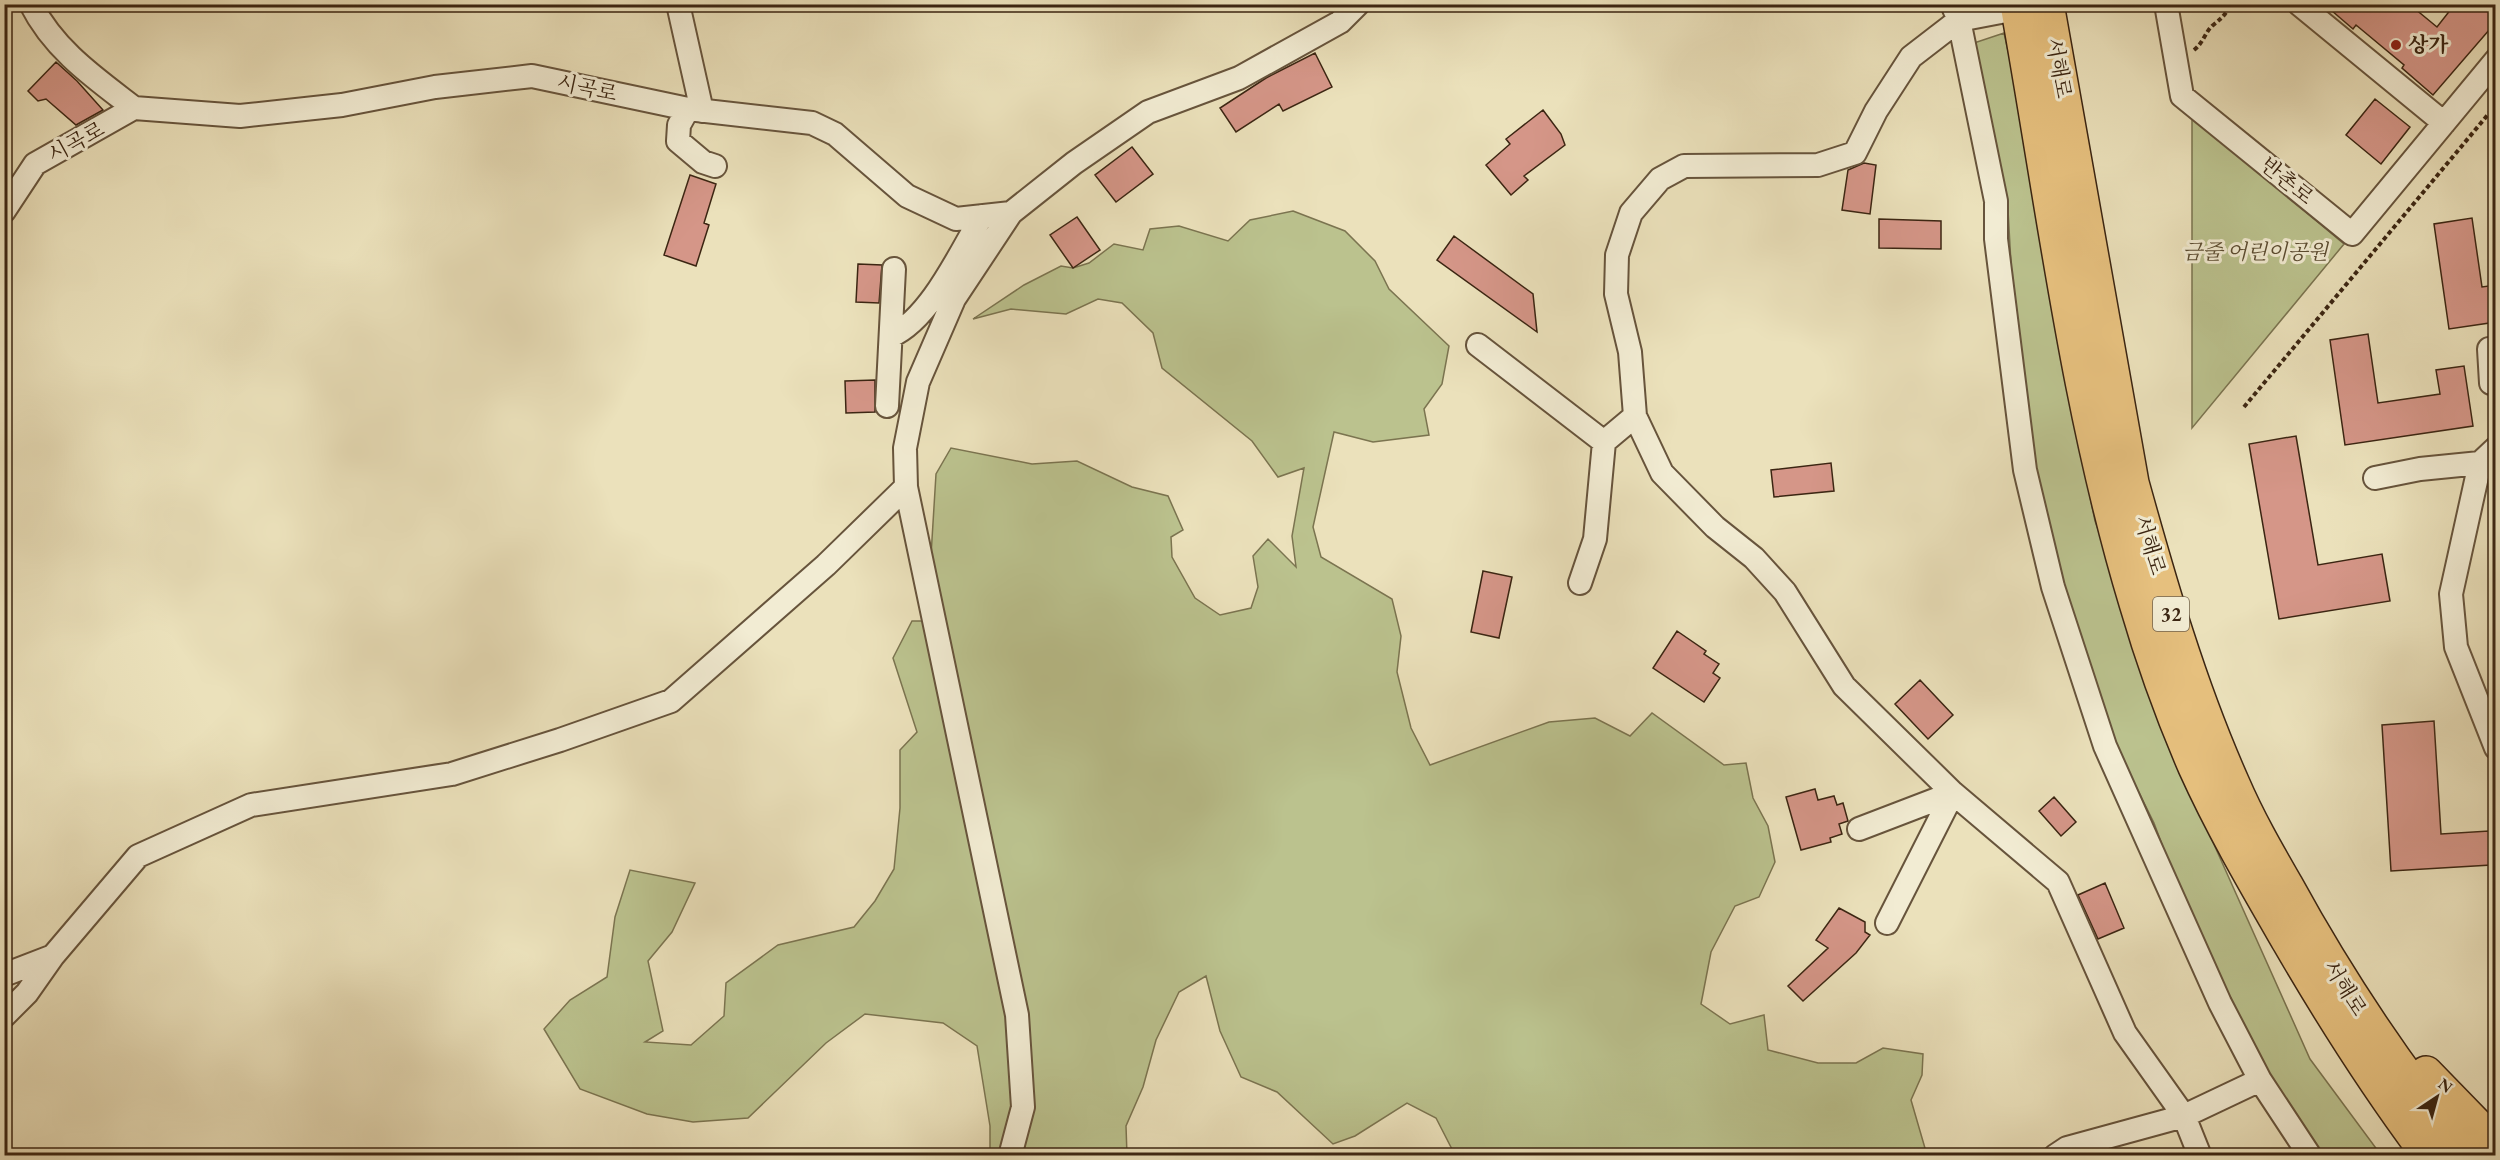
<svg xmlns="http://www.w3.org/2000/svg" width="2500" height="1160" font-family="'EB Garamond','Noto Serif KR',serif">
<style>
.green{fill:#bbc28e;stroke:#7b7450;stroke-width:1.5}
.building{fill:#d59688;stroke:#3b2512;stroke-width:1.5}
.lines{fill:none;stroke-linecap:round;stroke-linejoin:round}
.minor-casing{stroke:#67543c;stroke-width:26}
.highway-casing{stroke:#3b2512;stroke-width:36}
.path{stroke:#3b2512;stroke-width:4;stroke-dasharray:4.5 3;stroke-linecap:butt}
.minor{stroke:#f2ecd3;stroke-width:22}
.highway{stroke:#e6c07e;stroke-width:33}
.poi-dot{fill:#8f2418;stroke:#f2ecd3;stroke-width:2}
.labels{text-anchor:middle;stroke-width:6;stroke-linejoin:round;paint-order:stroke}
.shield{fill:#f2ecd3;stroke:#72614c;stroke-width:1.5}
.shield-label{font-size:20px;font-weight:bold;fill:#3b2512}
.poi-label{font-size:21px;font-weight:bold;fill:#3b2512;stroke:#f2ecd3;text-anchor:start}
.street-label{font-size:21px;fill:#3b2512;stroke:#f2ecd3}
.park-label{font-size:21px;font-style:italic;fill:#5b4c31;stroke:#f2ecd3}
</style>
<rect width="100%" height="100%" fill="#ebe1bb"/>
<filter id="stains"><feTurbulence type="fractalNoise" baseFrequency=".00333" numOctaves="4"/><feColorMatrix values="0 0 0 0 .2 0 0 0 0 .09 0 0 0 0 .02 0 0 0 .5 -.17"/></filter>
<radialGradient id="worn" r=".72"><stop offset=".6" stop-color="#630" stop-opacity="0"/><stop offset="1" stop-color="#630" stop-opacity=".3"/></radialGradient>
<path class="green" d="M2004 33 2022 113 2055 323 2095 521 2195 802 2310 1059 2381 1155H2318L2275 1094 2190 920 2154 823 2115 744 2050 562 2025 411 2013 299 2008 210 1971 44Z
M2192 116 2344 244 2192 428Z
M1293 211 1345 231 1375 261 1389 289 1449 346 1442 384 1424 409 1429 435 1373 442 1334 432 1313 527 1321 557 1392 599 1401 636 1397 672 1411 728 1430 765 1549 722 1595 718 1630 736 1652 713 1724 765 1746 763 1753 798 1768 826 1775 862 1759 897 1735 906 1711 952 1701 1004 1730 1024 1764 1015 1768 1050 1818 1063H1856L1883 1048 1923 1054 1922 1075 1911 1100 1927 1155H1455L1436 1118 1407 1103 1355 1136 1333 1144 1277 1092 1241 1077 1220 1031 1206 976 1179 992 1156 1040 1143 1087 1126 1126 1127 1155H990V1126L977 1046 943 1023 865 1014 826 1043 748 1118 693 1122 647 1114 580 1089 544 1029 570 1000 607 977 615 917 630 870 695 883 672 932 648 961 663 1031 645 1042 691 1045 724 1016 726 983 778 945 854 927 875 901 894 869 900 808V750L917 732 893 658 912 621H927L936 474 951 448 1032 464 1077 461 1132 487 1168 496 1183 530 1171 537 1172 557 1195 598 1220 615 1251 608 1258 587 1253 556 1268 539 1296 567 1292 536 1304 468 1278 477 1252 441 1162 368 1153 333 1122 303 1098 299 1066 314 1011 309 973 319 1024 285 1061 266 1073 268 1089 263 1114 244 1143 250 1150 229 1179 226 1228 241 1250 220Z"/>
<path class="building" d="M2324 4H2409L2437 27 2455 4H2496V22L2433 95 2402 68 2404 65 2356 25 2353 29Z
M1315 53 1332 87 1283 111 1279 104 1236 132 1220 108 1266 78Z
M56 62 77 81 103 110 76 125 46 99 38 101 28 91Z
M2375 99 2410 127 2381 164 2346 135Z
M1543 110 1561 134 1565 145 1524 176 1528 180 1511 195 1486 165 1510 144 1506 139Z
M1132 147 1153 174 1116 202 1095 175Z
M1864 163 1876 165 1870 214 1842 210 1848 170Z
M690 175 716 184 704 223 709 225 696 266 664 255Z
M1077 217 1100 250 1073 268 1050 235Z
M2472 218 2482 287 2496 285V322L2449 329 2434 224Z
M1879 219 1941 221V249L1879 248Z
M1454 236 1533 294 1537 332 1437 260Z
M858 264 882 265 879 303 856 302Z
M2368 334 2378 403 2440 394 2436 370 2464 366 2473 426 2345 445 2330 340Z
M875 380V412L846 413 845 381Z
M2296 436 2318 565 2382 554 2390 601 2279 619 2249 444Z
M1831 463 1834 491 1774 497 1771 470Z
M1483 571 1512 577 1499 638 1471 632Z
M1677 631 1706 651 1704 654 1719 664 1713 673 1720 678 1704 702 1653 668Z
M1920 680 1953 715 1928 739 1895 704Z
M2434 721 2441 834 2489 831 2491 865 2391 871 2382 725Z
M1815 789 1818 800 1834 796 1837 805 1843 803 1848 821 1839 824 1842 834 1830 838 1831 842 1801 850 1786 797Z
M2054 797 2076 822 2061 836 2039 811Z
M2105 883 2124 928 2098 939 2078 895Z
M1839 908 1865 922V932L1870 935 1856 953 1803 1001 1788 986 1828 948 1816 940Z"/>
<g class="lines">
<g class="minor-casing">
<path id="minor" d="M31 4C54 50 95 78 134 108
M678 4 702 111
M1952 4 1959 20 1996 201V239L2025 470 2053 587 2105 746 2220 1003 2260 1080 2310 1156
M2166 4 2182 96 2352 234 2496 60
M2299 4 2444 123
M2006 11 1959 20 1911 57 1876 111 1855 153 1818 165 1684 166 1660 179 1631 213 1617 255 1616 294 1630 352 1635 416 1662 473 1715 527 1754 558 1785 592 1844 686 1953 793 2058 882 2125 1033 2184 1116 2200 1156
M688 109 679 125 678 141 703 162 715 166
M4 211 35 164 134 108 240 116 342 105 435 87 532 76 688 109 812 123 835 134 907 196 956 219 1011 213
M891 336C930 319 960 253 982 216
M1478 345 1604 442 1635 416
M2491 383 2489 349H2496
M887 406 894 269
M2496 448 2480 463 2451 594 2456 647 2496 748
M2375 478 2420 469 2480 463
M906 487 1017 1015 1023 1107 1010 1156
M1580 583 1595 539 1604 442
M1859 829 1953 793
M1887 923 1953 793
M4 975 53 956 138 856 251 805 452 774 560 740 671 701 826 565 906 487 905 448 918 382 954 299 1011 213 1074 163 1148 112 1239 78 1340 22 1358 4
M4 1016 27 993 53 956
M2055 1156 2067 1148 2184 1116 2260 1080"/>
</g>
<g class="highway-casing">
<path id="highway" d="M2017 4C2053 204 2077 408 2136 603 2152 658 2172 714 2195 767 2222 827 2256 885 2289 942 2332 1016 2377 1087 2429 1156
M2047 4 2132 483C2160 584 2190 688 2233 784 2248 819 2267 852 2286 885 2339 982 2398 1070 2468 1156
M2426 1073 2496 1145"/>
</g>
<path class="path" d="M2194 50C2203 43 2205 33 2212 26 2220 19 2226 16 2230 4
M2244 407 2496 105"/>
<use href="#minor" class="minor"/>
<use href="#highway" class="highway"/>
</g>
<circle class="poi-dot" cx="2396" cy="45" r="6"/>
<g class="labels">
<rect class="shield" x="2153" y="597" width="36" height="34" rx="4.5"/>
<g class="shield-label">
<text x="2171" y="621">32</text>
</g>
<g class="poi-label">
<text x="2408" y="52">상가</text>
</g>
<g class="street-label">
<text transform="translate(2059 68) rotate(80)" y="7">서해로</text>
<text transform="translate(587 88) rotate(12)" y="7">시곡로</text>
<text transform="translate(76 142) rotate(-29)" y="7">시곡로</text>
<text transform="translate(2287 181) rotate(39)" y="7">반촌로</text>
<text transform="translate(2150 545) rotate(73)" y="7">서해로</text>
<text transform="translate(2345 988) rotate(58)" y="7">서해로</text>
</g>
<g class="park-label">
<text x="2255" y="259">금줄 어린이공원</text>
</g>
</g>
<rect width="2500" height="1160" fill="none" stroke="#ebe1bb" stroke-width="24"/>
<rect x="6" y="6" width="2488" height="1148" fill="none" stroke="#3b2512" stroke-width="3"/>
<rect x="12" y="12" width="2476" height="1136" fill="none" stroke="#3b2512" stroke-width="1.5"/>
<g transform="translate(2437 1097) rotate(36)" stroke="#f2ecd3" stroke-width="4.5" paint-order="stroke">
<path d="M0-4.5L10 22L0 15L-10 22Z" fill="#3b2512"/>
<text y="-9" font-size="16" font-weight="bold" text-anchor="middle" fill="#3b2512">N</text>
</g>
<rect width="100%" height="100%" filter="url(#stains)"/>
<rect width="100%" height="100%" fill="url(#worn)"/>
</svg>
